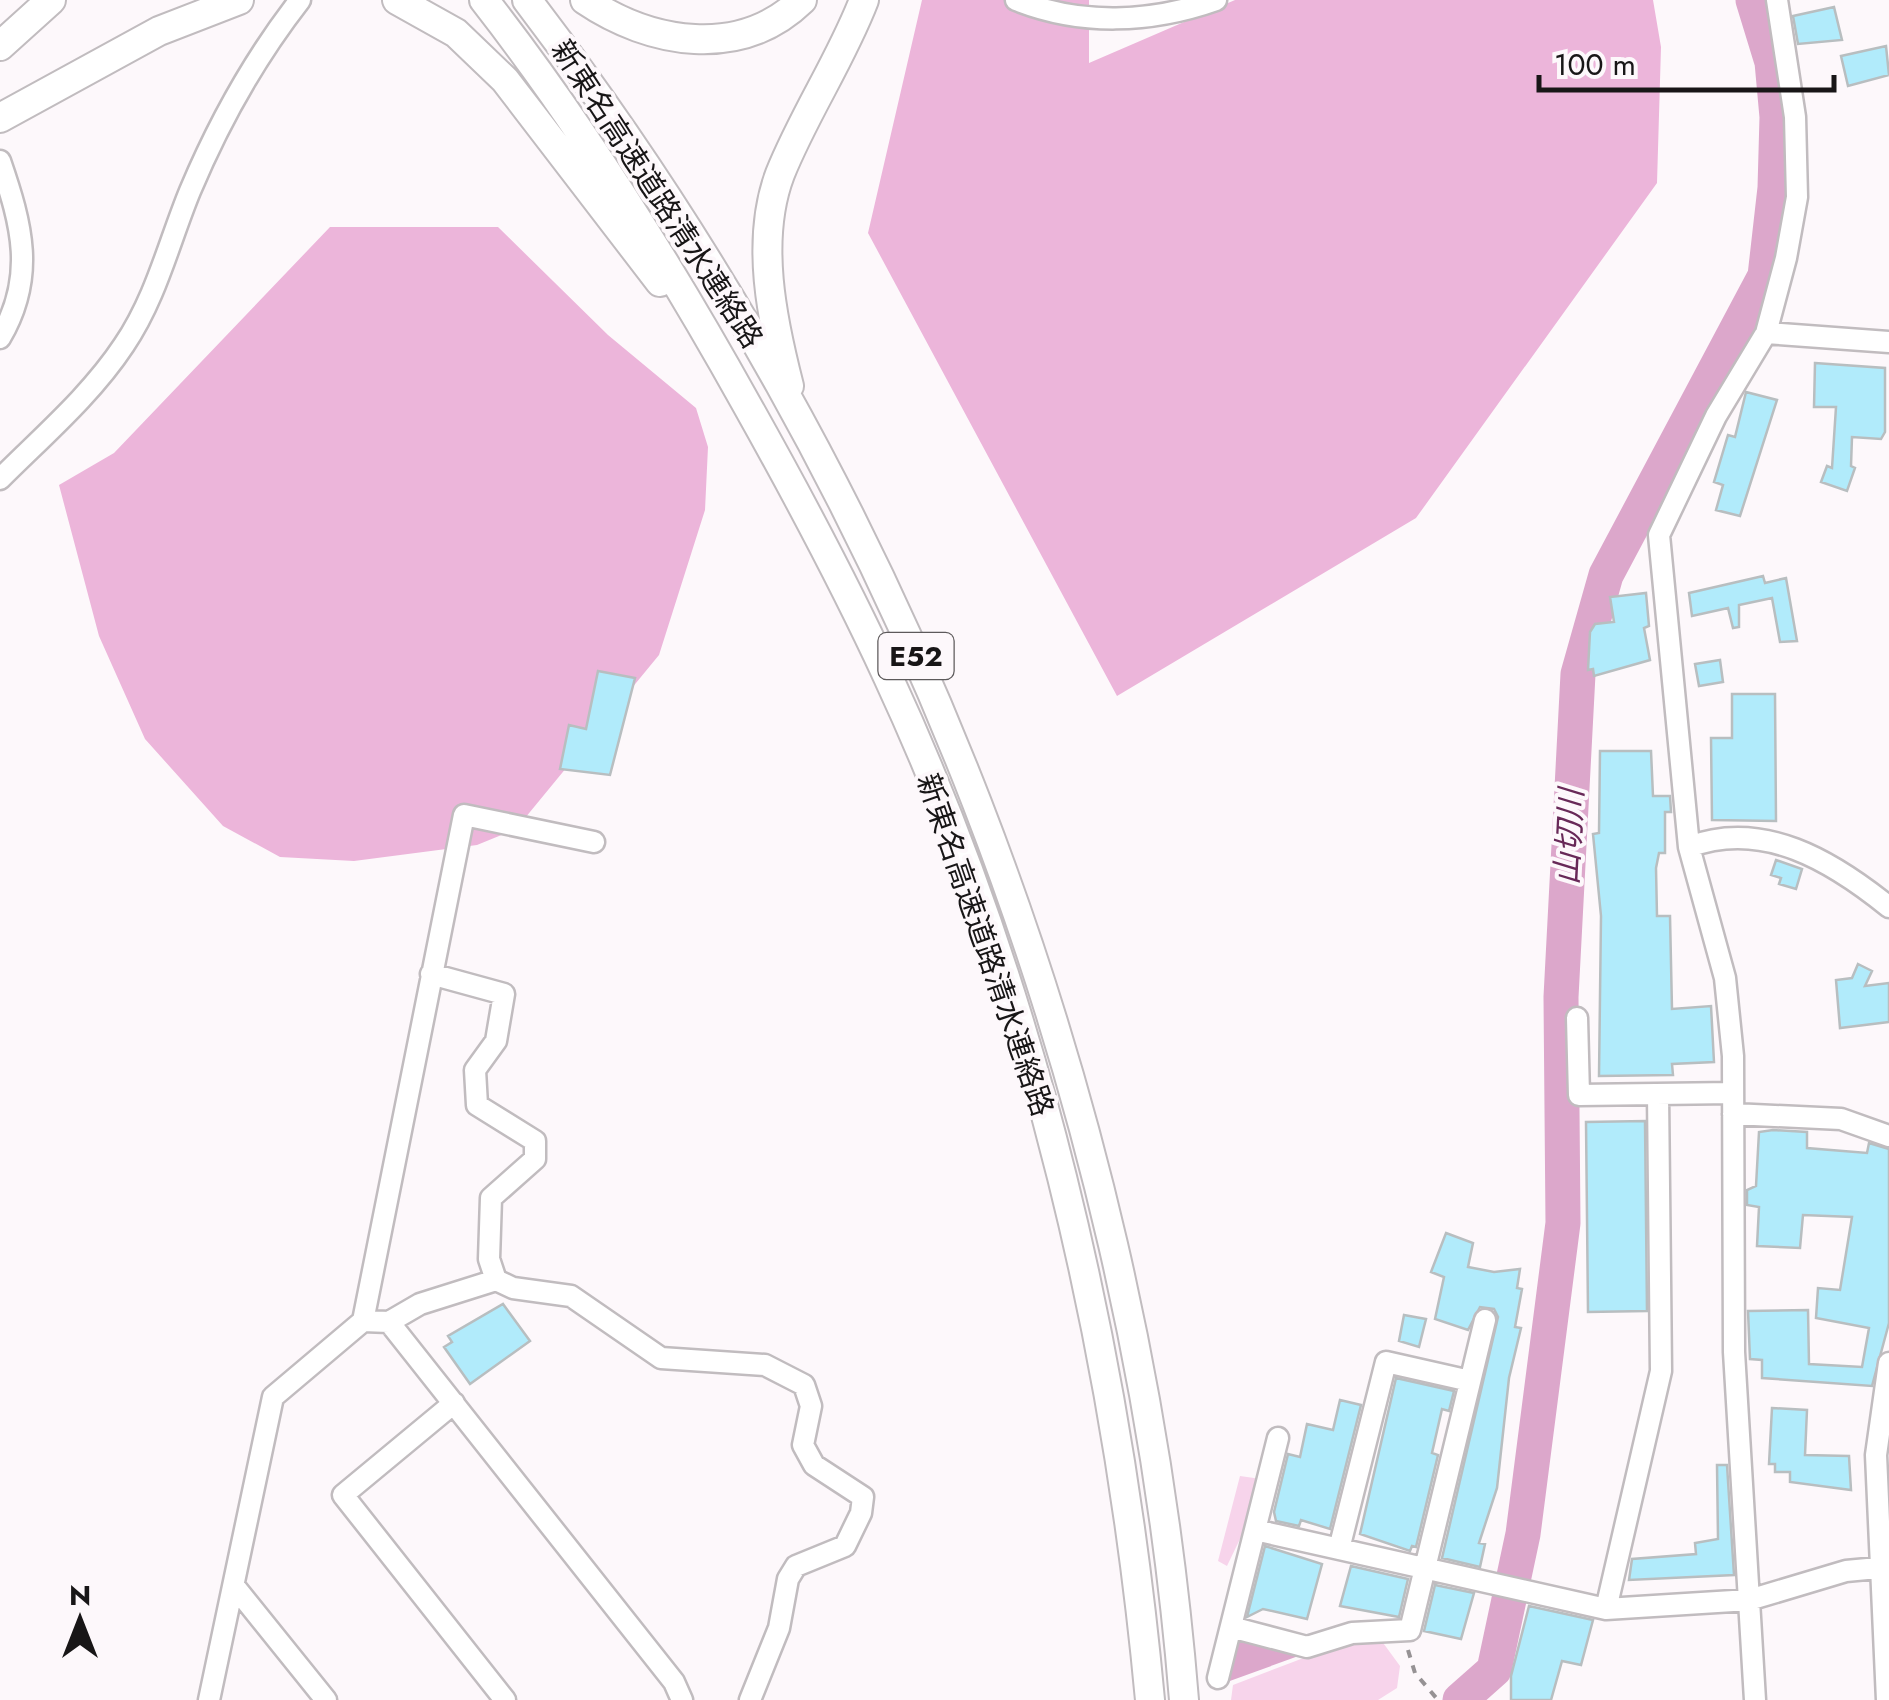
<svg xmlns="http://www.w3.org/2000/svg" width="1889" height="1700" font-family="Jost,'Noto Sans JP',sans-serif">
<style>
.green{fill:#f7d4eb}
.forest{fill:#ecb5da}
.water{fill:#dca7cb}
.lines{fill:none;stroke-linecap:round;stroke-linejoin:round}
.river{stroke:#dca7cb;stroke-width:35}
.building{fill:#b1ebfb;stroke:#b8bec0;stroke-width:2.5}
.minor-casing{stroke:#c1bcbf;stroke-width:25}
.highway-casing{stroke:#c1bcbf;stroke-width:32}
.path{stroke:#969294;stroke-width:4;stroke-dasharray:8 8;stroke-linecap:butt}
.minor{stroke:#fff;stroke-width:20}
.highway{stroke:#fff;stroke-width:28}
.labels{text-anchor:middle;stroke-width:8;stroke-linejoin:round;paint-order:stroke}
.shield{fill:#fdf8fb;stroke:#5d5a5b;stroke-width:2.5}
.shield-label{font-size:28px;font-weight:bold;fill:#181617}
.street-label{font-size:30px;fill:#181617;stroke:#fdf8fb}
.water-label{font-size:32px;font-style:italic;fill:#682958;stroke:#fdf8fb}
</style>
<rect width="100%" height="100%" fill="#fdf8fb"/>
<path class="green" d="M1240 1476 1261 1479 1252 1514 1227 1566 1218 1561Z
M1381 1640 1400 1666 1397 1688 1378 1700H1231L1233 1685 1343 1643Z"/>
<path class="forest" d="M922 0H1089V63L1235 0H1653L1661 47 1657 183 1416 518 1117 696 868 233Z
M330 227H498L608 335 696 408 708 447 705 510 659 655 516 829 477 845 354 861 280 857 223 826 145 739 99 636 59 485 114 453Z"/>
<path class="water" d="M1245 1639 1304 1654 1227 1682 1235 1645Z"/>
<g class="lines">
<path class="river" d="M1460 1700 1494 1670 1523 1534 1563 1223 1561 997 1578 674 1606 575 1765 276 1775 188 1777 117 1772 62 1753 0"/>
</g>
<path class="building" d="M1834 7 1842 40 1798 44 1793 16Z
M1886 46 1889 75 1848 86 1841 56Z
M1815 363 1885 368V432L1881 439 1852 437 1851 466 1855 468 1847 491 1821 482 1827 466 1832 468 1836 407H1814Z
M1746 392 1777 400 1740 516 1716 510 1723 485 1714 482 1728 435 1735 437Z
M1763 576 1765 583 1786 578 1797 641 1780 642 1772 598 1739 605V627L1733 628 1728 608 1692 616 1689 593Z
M1646 593 1649 626 1644 628 1650 660 1594 676 1593 669 1588 670 1590 632 1595 624 1614 622 1610 597Z
M1720 660 1723 682 1699 686 1695 664Z
M598 671 635 678 610 775 560 769 569 725 586 729Z
M1732 694H1775L1776 821 1712 820 1711 738H1732Z
M1600 751H1651L1653 796H1670L1671 812H1665V853H1659L1656 868 1657 916H1670L1672 1009 1711 1006 1714 1062 1672 1064 1673 1075 1599 1076 1601 916 1593 834 1599 833Z
M1776 860 1802 869 1796 889 1779 884 1781 878 1771 875Z
M1858 964 1872 971 1865 986 1889 983V1022L1840 1028 1836 980 1852 978Z
M1645 1121 1647 1311 1588 1312 1586 1122Z
M1773 1130 1807 1132V1148L1867 1153 1869 1143 1889 1149V1323L1872 1386 1762 1378V1360L1750 1359 1748 1311 1808 1310 1809 1364 1862 1367 1869 1328 1816 1318 1818 1288 1840 1290 1852 1217 1803 1215 1800 1248 1757 1246 1759 1207 1747 1205V1190L1756 1186 1759 1132Z
M1446 1233 1473 1243 1468 1267 1494 1272 1520 1269 1517 1288 1522 1289 1515 1327 1521 1328 1509 1378 1497 1488 1479 1543 1485 1544 1480 1567 1442 1558 1498 1317 1494 1309 1480 1307 1468 1330 1435 1319 1444 1277 1431 1272Z
M503 1304 530 1341 470 1384 444 1347 452 1342 448 1336Z
M1404 1315 1426 1319 1419 1347 1399 1341Z
M1396 1378 1454 1391 1449 1411 1442 1409 1432 1453 1438 1455 1416 1547 1412 1546 1410 1551 1360 1534Z
M1340 1400 1361 1405 1330 1529 1301 1520 1299 1526 1276 1521 1274 1512 1288 1454 1300 1457 1307 1424 1333 1430Z
M1772 1408 1807 1410 1805 1455 1849 1456 1851 1490 1790 1482V1472H1775V1464H1769Z
M1717 1465H1727L1734 1575 1629 1580 1632 1559 1696 1554 1695 1543 1718 1539Z
M1265 1546 1322 1564 1307 1619 1263 1609 1247 1617Z
M1351 1566 1408 1579 1399 1617 1340 1606Z
M1435 1585 1474 1593 1461 1639 1424 1631Z
M1529 1606 1593 1620 1581 1665 1562 1661 1551 1700H1511V1676Z"/>
<g class="lines">
<g class="minor-casing">
<path id="minor" d="M1016 0C1081 26 1151 23 1216 0
M0 161C22 225 36 277 0 338
M1766 333 1889 342
M0 479C43 436 91 395 124 345 156 298 169 242 190 191 219 122 254 59 300 0
M1689 847C1763 819 1832 861 1889 907
M431 974 504 994 496 1041 475 1070 477 1105 535 1141V1159L491 1198 489 1259 496 1280 513 1288 571 1296 661 1358 765 1365 804 1385 811 1406 803 1445 814 1465 863 1497 861 1513 845 1546 796 1566 788 1579 779 1628 750 1700
M1577 1018 1579 1095 1733 1093
M1733 1114 1841 1119 1889 1136
M363 1321 389 1322 674 1682 682 1700
M389 1322 420 1304 496 1280
M454 1403 343 1495 505 1700
M1255 1530 1606 1609 1749 1600 1846 1571 1889 1567
M1339 1549 1386 1362 1470 1381
M235 1587 326 1700
M1606 1609 1661 1371 1658 1094
M1231 1627 1307 1647 1352 1633 1410 1630 1485 1320
M1218 1678 1278 1438
M209 1700 273 1397 363 1321 464 815 594 842
M1755 1700 1734 1352 1733 1056 1725 978 1689 847 1659 535 1716 416 1766 333 1786 258 1797 197 1795 117 1777 0
M1887 1700 1876 1455 1889 1363"/>
</g>
<g class="highway-casing">
<path id="highway" d="M397 0 456 33 505 80 660 282
M484 0C584 128 668 263 747 405 797 494 845 584 888 677 1035 993 1118 1355 1150 1700
M527 0C900 486 1135 1089 1184 1700
M585 0C650 44 740 60 802 0
M0 46 51 0
M0 118 159 31 239 0
M789 386C772 320 755 240 780 174 804 114 841 60 864 0"/>
</g>
<path class="path" d="M1408 1650 1415 1673 1438 1700"/>
<use href="#minor" class="minor"/>
<use href="#highway" class="highway"/>
</g>
<g class="labels">
<rect class="shield" x="878.5" y="633" width="75" height="46" rx="8"/>
<g class="shield-label">
<text x="916" y="666">E52</text>
</g>
<g class="street-label">
<text transform="translate(657 194) rotate(57)" y="10">新東名高速道路清水連絡路</text>
<text transform="translate(985 945) rotate(71)" y="10">新東名高速道路清水連絡路</text>
</g>
<g class="water-label">
<text transform="translate(1569 837) rotate(-87)" y="11">山切川</text>
</g>
</g>
<g transform="translate(80 1620)" stroke="#fdf8fb" stroke-width="8" paint-order="stroke">
<path d="M0-8L18 38L0 25L-18 38Z" fill="#181617"/>
<text y="-15" font-size="28" font-weight="bold" text-anchor="middle" fill="#181617">N</text>
</g>
<path d="M1539 75v15h295v-15" fill="none" stroke="#181617" stroke-width="5"/>
<text x="1554" y="75" font-size="30" fill="#181617" stroke="#fdf8fb" stroke-width="8" paint-order="stroke">100 m</text>
</svg>
